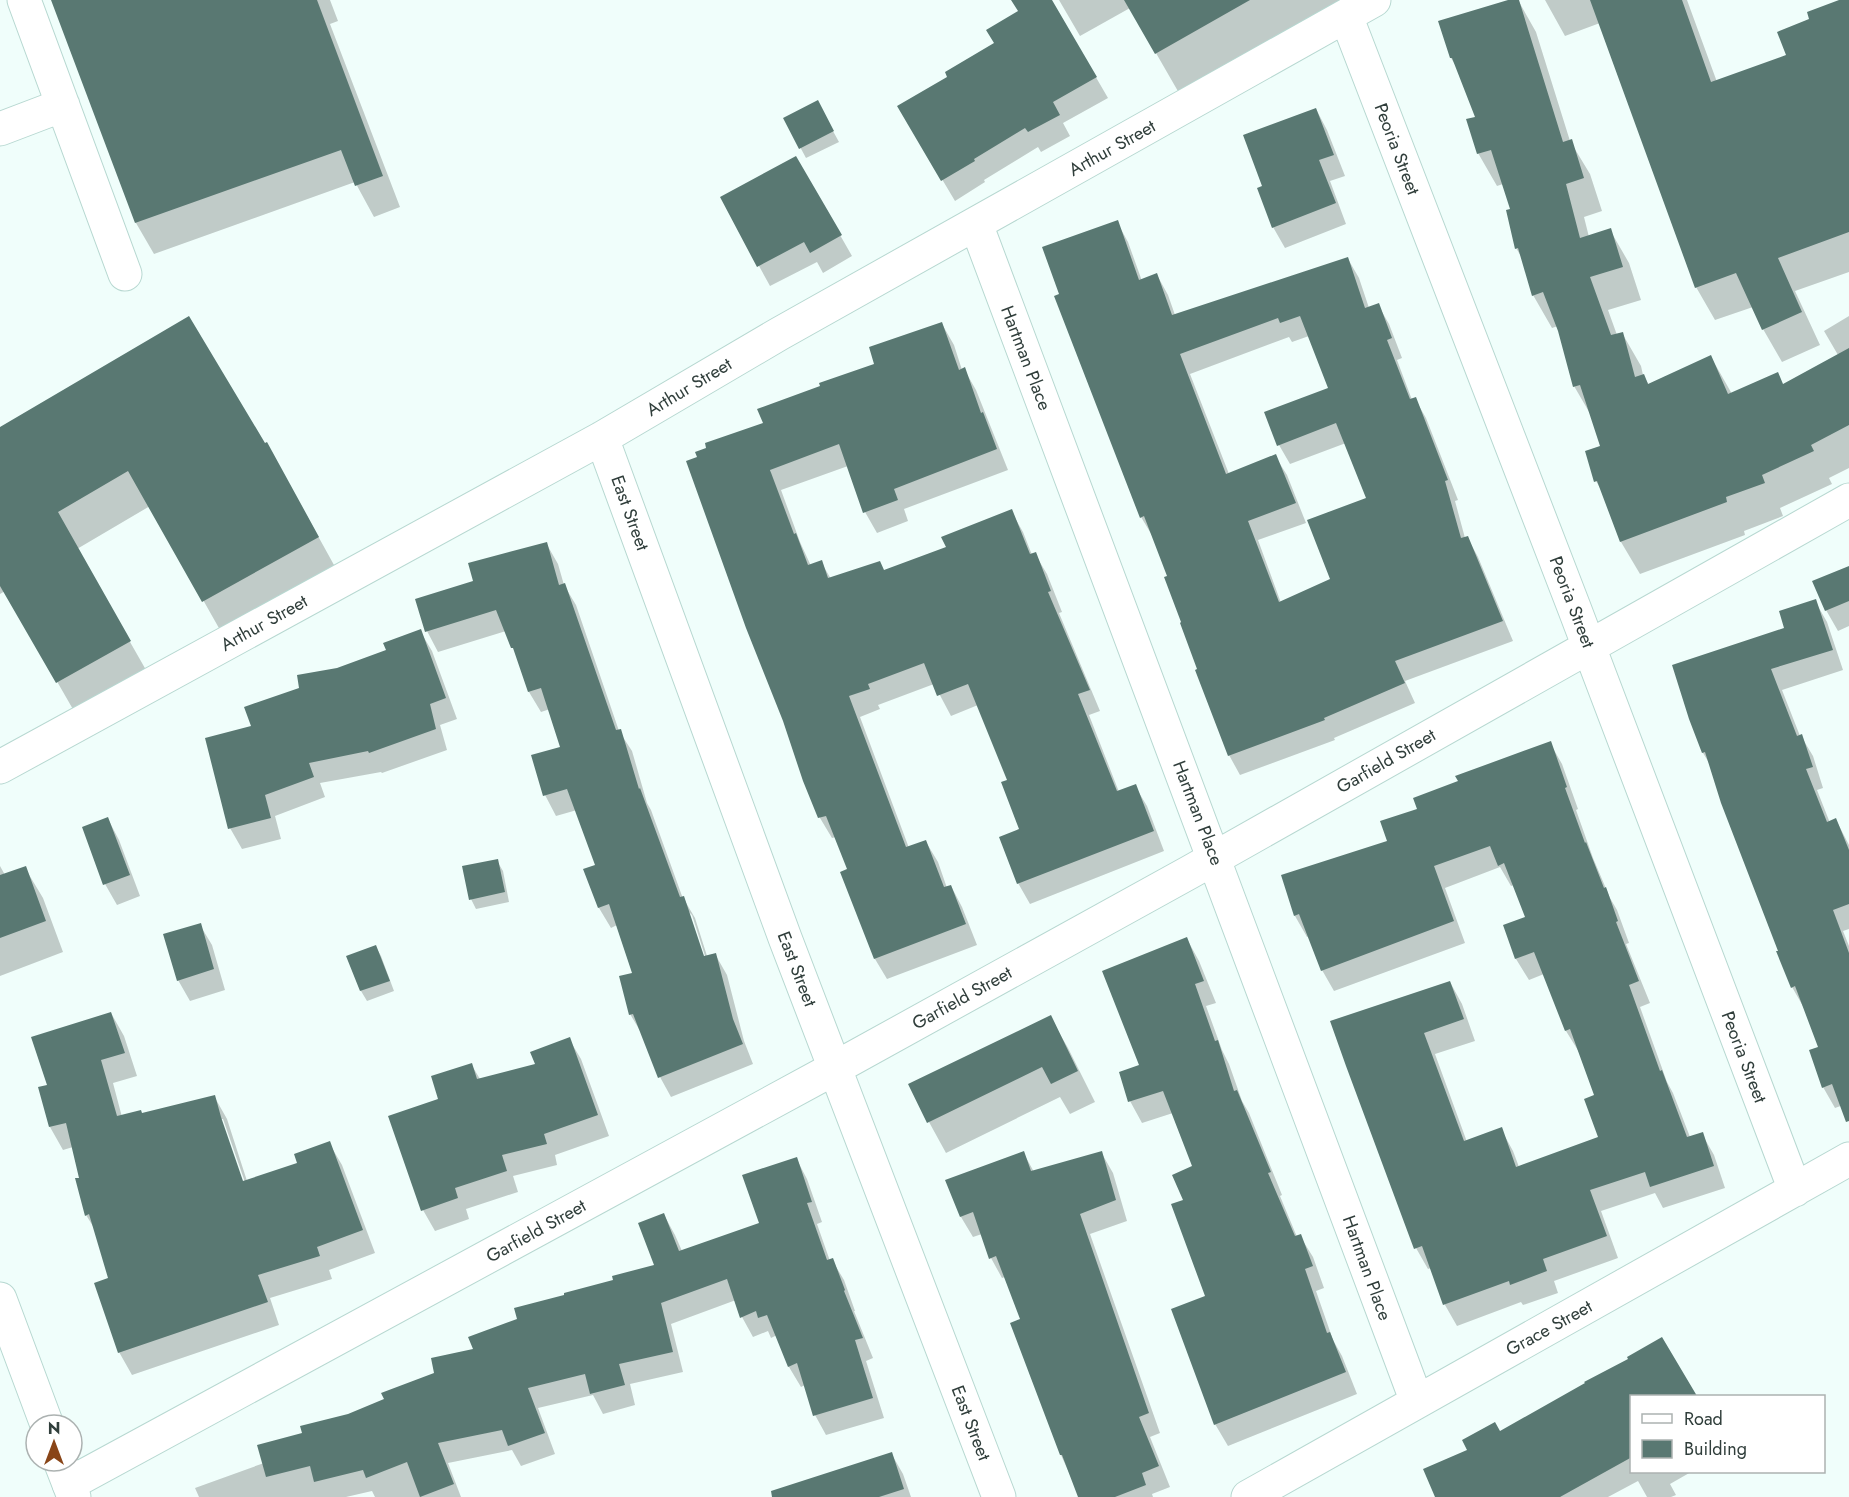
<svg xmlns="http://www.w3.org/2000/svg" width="1849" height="1497" font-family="Jost,sans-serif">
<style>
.shadow{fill:#0003;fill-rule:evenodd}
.building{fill:#597872;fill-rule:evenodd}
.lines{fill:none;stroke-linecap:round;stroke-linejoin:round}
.minor-casing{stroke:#b7d8d1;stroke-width:35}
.major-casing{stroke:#b7d8d1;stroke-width:35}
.minor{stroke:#fff;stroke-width:33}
.major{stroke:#fff;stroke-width:33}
.labels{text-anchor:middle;stroke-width:6;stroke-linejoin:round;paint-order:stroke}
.street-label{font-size:18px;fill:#303e3b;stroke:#fff}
</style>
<rect width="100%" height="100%" fill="#f0fefb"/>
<path class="shadow" d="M53 0H330L338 21 330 24 400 207 374 217 355 182 154 254 136 223Z
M1017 0H1051L1108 98 1063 123 1070 136 1041 152 1038 147 984 180 985 182 955 201 899 107 949 77 996 43 1020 12Z
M1059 0H1343L1179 93 1130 8 1080 36Z
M1513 0H1518L1536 32 1570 141 1590 174 1602 211 1584 217 1589 237 1610 230 1629 263 1641 300 1608 310 1617 335 1622 333 1641 366 1643 375 1649 385 1711 357 1732 394 1784 385 1838 355 1824 331 1849 316V468L1829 478 1832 484 1780 508 1783 516 1744 531 1745 535 1640 574 1621 542 1603 493 1596 481 1602 447 1592 417 1574 386 1558 326 1552 328 1533 295 1522 258 1516 248 1512 210 1503 184 1497 186 1478 153 1477 118 1459 71 1451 58Z
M1545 0H1687L1717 82 1788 56 1811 20 1844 0H1849V272L1795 291 1820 345 1782 362 1763 329 1753 307 1715 320 1696 287 1600 23 1565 36Z
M817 102 839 142 806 158 785 119Z
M1316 109 1327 130 1345 176 1330 181 1346 224 1285 248 1273 227 1264 187Z
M796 158 852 256 823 273 817 262 770 286 759 266Z
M1117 222 1128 242 1142 281 1157 275 1168 295 1175 315 1348 259 1359 278 1369 308 1378 305 1389 324 1402 358 1397 360 1412 400 1415 399 1426 418 1458 500 1455 501 1465 538 1467 537 1478 557 1513 641 1405 681 1415 703 1334 738 1335 740 1240 775 1229 755 1199 670 1169 577 1153 537 1141 517 1061 295ZM1309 336 1330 389 1279 445 1290 464 1346 443 1368 499 1332 580 1281 603 1258 540 1306 523 1287 475 1275 456 1229 474 1190 374 1289 337 1292 342Z
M942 324 954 345 962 370 964 369 976 390 1008 470 904 509 908 521 877 533 865 512 848 466 781 490 800 542 811 566 821 562 831 579 885 571 948 548 1011 511 1023 532 1032 555 1035 554 1047 574 1062 612 1059 613 1100 711 1089 715 1119 792 1135 786 1147 806 1164 851 1030 904 1018 883 1021 830 1009 780 978 705 951 716 934 684 878 705 880 709 860 717 909 848 926 842 938 862 947 888 951 886 962 907 977 945 887 979 875 959 842 873 849 870 836 837 832 838 820 818 805 780 765 424 876 364Z
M0 429 287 480 339 574 224 637 150 506 77 549 150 677 78 718 5 591 0 594Z
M546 543 558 564 564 585 576 605 619 731 632 751 647 803 651 810 682 896 695 918 707 956 715 954 727 975 744 1041 753 1064 671 1097 660 1077 642 1034 630 1014 634 974 617 925 611 928 599 908 585 870 597 866 577 810 556 816 545 795 562 748 550 709 541 712 529 692 517 655 506 631 438 652 427 631 417 600 475 582ZM687 910 692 915 707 962 704 963Z
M1849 567V626L1838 631 1826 610Z
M1815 601 1827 622 1843 670 1782 690 1800 736H1801L1813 756 1823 788 1817 790 1830 823 1836 820 1849 845V929L1843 931 1849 946V1103L1835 1108 1823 1087 1820 1048 1804 1008 1792 987 1711 766 1703 753 1690 719Z
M420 631 432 651 457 719 440 725 447 750 382 773 381 772 320 783 325 797 275 816 281 839 242 849 230 828 253 727 301 689 337 669 388 651Z
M1550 743 1562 764 1578 809 1576 810 1593 858 1610 898 1617 910 1629 943 1626 944 1650 1003 1640 1007 1667 1082 1673 1093 1690 1137 1702 1134 1714 1155 1725 1188 1663 1208 1655 1193 1601 1211 1618 1258 1554 1281 1558 1293 1523 1305 1521 1302 1457 1326 1445 1305 1431 1268 1428 1269 1416 1248 1347 1066 1450 982 1462 1004 1475 1041 1435 1054 1467 1142 1501 1129 1513 1151 1519 1167 1600 1138 1596 1096 1579 1052 1566 1031 1544 974 1529 980 1516 959 1505 926 1527 918 1514 885 1511 886 1500 867 1445 888 1465 943 1334 991 1322 970 1309 936 1307 937 1295 916 1283 876 1389 842 1419 810 1460 782Z
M108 819 119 840 140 896 117 905 105 884Z
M497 861 503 871 509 902 476 909 471 899Z
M0 866 5 875 25 868 43 898 63 952 0 976Z
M200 925 212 945 225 990 190 1001 178 980Z
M1187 939 1199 961 1216 1003 1206 1006 1222 1050 1229 1064 1242 1101 1249 1113 1282 1195 1280 1196 1297 1237 1300 1236 1313 1257 1324 1288 1316 1291 1333 1340 1342 1356 1357 1394 1228 1446 1215 1424 1207 1297 1185 1200 1194 1167 1173 1113 1142 1123 1130 1101Z
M376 947 381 956 394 991 367 1001 361 991 348 957Z
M111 1013 124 1036 137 1076 113 1083 122 1117 142 1115 214 1096 227 1119 247 1181 299 1164 329 1143 342 1165 375 1253 329 1270 332 1279 270 1298 279 1325 132 1375 119 1352 110 1279 96 1231 86 1215 81 1179 73 1147 63 1150 50 1127 40 1088 49 1086ZM220 1119H223L247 1188 244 1189Z
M1050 1017 1068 1048 1095 1102 1070 1114 1060 1097 946 1153 929 1122Z
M569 1039 581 1059 609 1136 555 1155 557 1165 513 1176 518 1192 466 1209 469 1219 435 1231 423 1210 440 1100 471 1064 480 1079 537 1066Z
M1023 1152 1034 1172 1101 1152 1113 1173 1127 1221 1090 1234 1160 1433 1150 1437 1170 1487 1152 1494 1153 1497H1080L1061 1455 1022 1320 1005 1277 1002 1278 991 1258 982 1234 973 1237 961 1217 947 1181Z
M796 1158 807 1179 822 1222 817 1224 830 1261 832 1260 844 1280 855 1311H854L873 1358 866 1361 884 1418 826 1435 815 1415 805 1385 801 1387 789 1367 777 1335 771 1338 768 1331 753 1337 742 1317 736 1300 671 1324 683 1372 630 1384 635 1405 603 1414 593 1395 538 1408 555 1454 521 1466 512 1450 448 1463 461 1497H375L372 1491 346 1497H199L195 1488 264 1463 304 1434 385 1400 436 1374 475 1350 615 1281 656 1267 664 1215 675 1235 682 1251 760 1224Z
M1662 1339 1695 1396H1632V1472H1691L1670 1484 1676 1495 1671 1497H1647L1638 1481 1608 1497H1437L1469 1450 1630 1359Z
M891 1453 903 1474 911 1497H810Z"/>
<path class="building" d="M51 0H317L383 176 355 186 341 150 135 223Z
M1011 0H1052L1097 77 1053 102 1060 115 1028 132 1025 128 974 159 975 161 941 181 897 106 947 77 945 72 994 43 986 30 1018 11Z
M1124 0H1250L1155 54Z
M1508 0H1519L1563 142 1572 139 1584 178 1566 184 1580 238 1611 228 1623 267 1590 277 1611 335 1623 332 1635 377 1644 374 1648 384 1711 355 1728 394 1778 372 1783 384 1849 348V425L1811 445 1814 451 1762 475 1765 483 1726 497 1727 502 1620 542 1597 481 1594 482 1585 451 1600 446 1580 385 1573 387 1558 331 1543 292 1532 296 1518 248 1515 249 1506 210 1510 209 1491 150 1477 154 1466 119 1475 117 1452 58H1450L1438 21Z
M1590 0H1682L1711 82 1786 55 1777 32 1809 19 1807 12 1839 0H1849V232L1778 258 1802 312 1762 330 1736 273 1695 288Z
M818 100 834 131 799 149 783 118Z
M1316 108 1334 155 1319 160 1336 203 1272 228 1257 188 1262 186 1243 135Z
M796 156 842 235 810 253 804 242 757 267 720 197Z
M1118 220 1139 280 1157 273 1172 315 1348 257 1365 308 1379 303 1392 338 1387 340 1410 399 1416 397 1448 480 1445 481 1461 538 1468 536 1503 621 1395 661 1405 683 1324 718 1325 720 1228 756 1195 670 1197 669 1180 623 1181 622 1164 577 1167 576 1144 516 1140 518 1054 296 1059 294 1042 247ZM1300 316 1328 388 1264 412 1277 446 1336 423 1366 498 1307 520 1330 579 1279 602 1248 521 1296 503 1276 454 1226 474 1180 354 1278 318 1280 323Z
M189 316 265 443 267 442 319 537 202 602 128 471 58 512 131 641 56 683 0 586V427Z
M942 322 959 370 965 367 981 413 983 412 997 449 894 489 898 500 863 513 839 444 770 470 794 534 796 533 808 565 822 560 828 578 880 561 884 570 946 547 941 537 1012 509 1030 554 1036 552 1051 591 1048 592 1090 690 1078 694 1117 791 1136 784 1154 831 1017 884 999 837 1019 829 1001 782 1007 780 968 684 937 696 924 663 868 684 870 689 849 696 906 847 926 840 944 887 951 885 966 924 874 959 840 872 847 869 826 816 818 818 803 781 783 721 746 628 686 461 697 457 695 452 706 448 705 443 763 423 757 409 820 386 819 383 874 364 869 347Z
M547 542 559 585 565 583 616 730 621 729 639 789 640 788 680 897 684 896 704 956 716 953 733 1019 743 1044 658 1078 633 1014 629 1015 619 976 632 973 609 904 598 908 583 869 595 865 567 789 543 796 531 755 560 747 541 688 528 692 513 648H511L496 610 425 632 415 599 473 581 468 563Z
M1849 566V601L1825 611 1812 581Z
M1816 599 1833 650 1771 669 1797 736 1802 734 1813 767 1806 769 1827 822 1836 818 1849 850V904L1833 910 1849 953V1121L1846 1122 1832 1084 1822 1088 1809 1050 1818 1047 1795 986 1791 988 1776 951H1778L1721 803 1705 752 1702 753 1689 719 1672 665 1784 628 1779 611Z
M421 629 446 698 430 704 436 729 369 753 368 751 309 763 314 777 265 795 271 818 228 829 205 738 251 726 244 707 299 688 297 675 337 668 386 650 383 643Z
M1551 741 1567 787 1565 788 1585 843 1586 842 1604 888 1606 887 1618 921 1616 922 1639 981 1629 985 1660 1071 1662 1070 1687 1137 1703 1132 1714 1166 1650 1187 1645 1172 1590 1190 1607 1236 1543 1259 1547 1271 1510 1285 1509 1281 1443 1305 1422 1246 1414 1249 1346 1066 1330 1021 1450 981 1464 1019 1424 1033 1464 1141 1502 1127 1516 1167 1598 1137 1584 1099 1594 1095 1570 1029 1565 1031 1534 952 1515 959 1503 925 1525 917 1504 863 1498 866 1490 846 1434 866 1454 921 1321 971 1299 914 1294 916 1281 875 1387 841 1380 821 1417 809 1413 798 1458 781 1455 776Z
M108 817 130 875 103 885 82 827Z
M498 859 505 892 469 900 462 866Z
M26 866 46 921 0 938V875Z
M201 923 214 969 177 981 163 934Z
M1187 937 1204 981 1195 984 1215 1041 1218 1040 1234 1091 1237 1090 1271 1172 1268 1173 1295 1236 1301 1234 1313 1266 1305 1269 1327 1333 1330 1332 1346 1372 1214 1425 1171 1309 1205 1296 1171 1204 1183 1200 1172 1175 1192 1166 1163 1091 1128 1102 1119 1072 1139 1065 1102 971Z
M376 945 390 981 360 991 346 956Z
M111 1012 125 1053 101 1060 117 1116 141 1110 142 1113 215 1095 221 1117 243 1181 297 1163 294 1154 330 1141 363 1230 317 1247 320 1256 258 1275 268 1302 118 1353 94 1283 108 1278 89 1214 85 1216 75 1178H79L66 1123 49 1127 38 1087 47 1085 31 1037Z
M1051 1015 1078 1071 1051 1084 1042 1067 927 1123 908 1084Z
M570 1037 598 1115 544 1134 547 1144 502 1155 507 1171 455 1188 458 1198 421 1211 388 1116 438 1099 431 1076 472 1063 477 1079 535 1064 530 1052Z
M1024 1151 1031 1171 1102 1151 1116 1200 1080 1214 1149 1413 1139 1417 1159 1466 1142 1473 1146 1485 1115 1497H1078L1062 1455H1060L1010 1323 1020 1319 996 1256 989 1259 973 1212 960 1217 945 1180Z
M797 1157 812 1202 807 1203 827 1260 833 1258 845 1290 844 1291 863 1338 855 1340 873 1398 813 1416 797 1363 788 1367 767 1315 758 1318 756 1311 740 1318 727 1279 661 1303 673 1352 619 1364 625 1385 590 1394 585 1374 528 1388 545 1433 508 1446 502 1430 438 1443 454 1484 420 1497 407 1462 366 1478 363 1470 314 1482 310 1466 266 1477 257 1445 302 1433 300 1426 348 1414 384 1399 381 1393 434 1373 431 1358 473 1349 468 1337 517 1319 514 1308 564 1295V1293L613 1280 612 1276 654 1265 638 1223 664 1213 679 1251 759 1223 742 1175Z
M1662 1337 1697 1396H1632V1457L1560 1497H1435L1423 1469 1467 1450 1462 1440 1495 1422 1500 1431 1585 1383 1584 1382 1628 1359 1627 1357Z
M892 1452 904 1489 879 1497H772L771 1491Z"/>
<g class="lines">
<g class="minor-casing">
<path id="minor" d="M24 0 125 274
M1346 16 1575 610 1795 1190
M0 129 63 105
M976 224 1417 1402
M602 438 785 938 999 1497
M0 767 602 438 779 334 1374 0
M69 1484 835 1068 1190 872 1849 500
M1248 1497 1849 1159"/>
</g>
<g class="major-casing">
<path id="major" d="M0 1299 47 1425
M60 1461 74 1497"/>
</g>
<use href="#minor" class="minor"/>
<use href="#major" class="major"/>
</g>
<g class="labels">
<g class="street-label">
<text transform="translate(1112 148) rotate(-29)" y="6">Arthur Street</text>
<text transform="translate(1397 149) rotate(69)" y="6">Peoria Street</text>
<text transform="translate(1026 358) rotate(69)" y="6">Hartman Place</text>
<text transform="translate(689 387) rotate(-31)" y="6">Arthur Street</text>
<text transform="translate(630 513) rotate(70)" y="6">East Street</text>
<text transform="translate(1572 602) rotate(69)" y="6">Peoria Street</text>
<text transform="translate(264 623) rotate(-29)" y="6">Arthur Street</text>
<text transform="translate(1386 761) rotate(-30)" y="6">Garfield Street</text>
<text transform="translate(1198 813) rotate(69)" y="6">Hartman Place</text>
<text transform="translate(797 969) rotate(69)" y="6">East Street</text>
<text transform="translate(962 998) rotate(-29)" y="6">Garfield Street</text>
<text transform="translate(1744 1057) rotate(69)" y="6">Peoria Street</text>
<text transform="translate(536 1231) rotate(-29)" y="6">Garfield Street</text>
<text transform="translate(1367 1268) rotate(70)" y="6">Hartman Place</text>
<text transform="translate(1549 1328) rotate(-29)" y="6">Grace Street</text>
<text transform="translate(971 1423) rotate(69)" y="6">East Street</text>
</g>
</g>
<rect x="1630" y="1395" width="195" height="78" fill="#ffffff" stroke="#acb2b1" stroke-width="1.5"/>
<rect x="1642" y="1414" width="30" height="9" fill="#ffffff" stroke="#acb2b1" stroke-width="1.5"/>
<text x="1684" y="1425" font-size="18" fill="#303e3b">Road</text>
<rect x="1642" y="1440" width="30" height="18" fill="#597872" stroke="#acb2b1" stroke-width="1.5"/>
<text x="1684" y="1455" font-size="18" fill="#303e3b">Building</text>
<g transform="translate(54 1443)"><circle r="28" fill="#ffffff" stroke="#acb2b1" stroke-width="1.5"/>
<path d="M0-4.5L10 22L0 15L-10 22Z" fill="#894518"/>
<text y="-9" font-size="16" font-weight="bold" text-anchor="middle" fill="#303e3b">N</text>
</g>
</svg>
